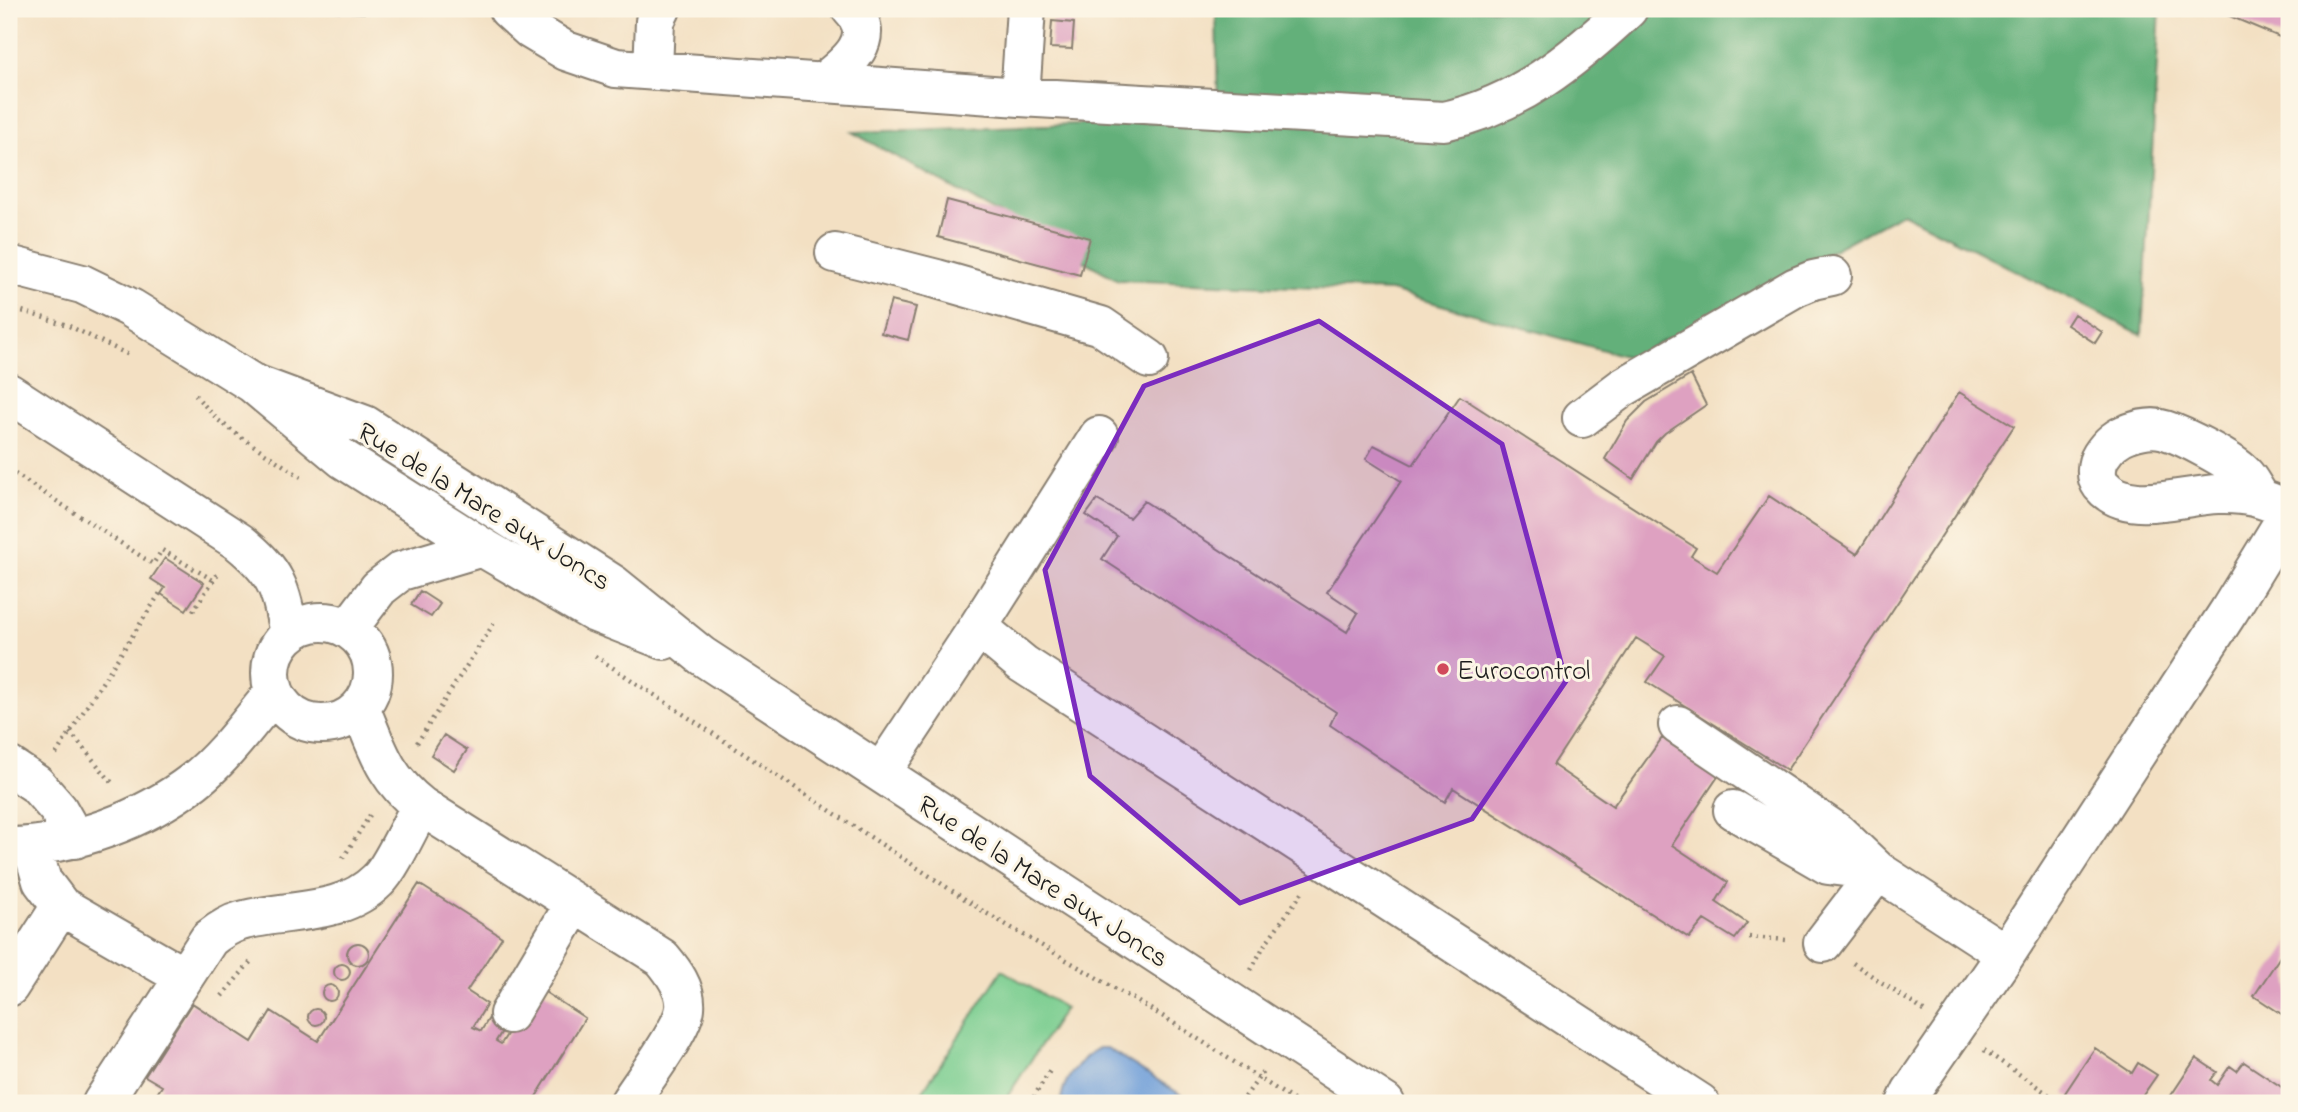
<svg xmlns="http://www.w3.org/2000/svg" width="2298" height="1112" font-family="'Indie Flower',sans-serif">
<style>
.green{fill:#7acd90;stroke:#4b7456;stroke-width:2}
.forest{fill:#63b07a;stroke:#40664b;stroke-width:2}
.water{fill:#6f9fd9;stroke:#465e7a;stroke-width:2}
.building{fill:#dea1c1}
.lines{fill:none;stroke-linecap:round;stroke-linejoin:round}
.minor-casing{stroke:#887e70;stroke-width:42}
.path{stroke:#887e70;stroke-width:4.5;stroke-dasharray:2 5;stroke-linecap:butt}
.minor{stroke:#fff;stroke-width:38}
.marked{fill:#7b2cbf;fill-opacity:0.2;stroke:#7b2cbf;stroke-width:5;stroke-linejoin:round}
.poi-dot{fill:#d1495b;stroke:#fcf5e5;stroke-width:2.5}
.labels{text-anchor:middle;stroke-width:6;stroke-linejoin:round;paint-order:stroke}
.street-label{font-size:28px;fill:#1c1c1c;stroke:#fcf5e5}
.poi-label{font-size:28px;fill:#1c1c1c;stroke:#fcf5e5;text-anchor:start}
</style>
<rect width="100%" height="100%" fill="#fcf5e5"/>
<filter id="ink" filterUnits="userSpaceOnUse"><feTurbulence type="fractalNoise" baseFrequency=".0143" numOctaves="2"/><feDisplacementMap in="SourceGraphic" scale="14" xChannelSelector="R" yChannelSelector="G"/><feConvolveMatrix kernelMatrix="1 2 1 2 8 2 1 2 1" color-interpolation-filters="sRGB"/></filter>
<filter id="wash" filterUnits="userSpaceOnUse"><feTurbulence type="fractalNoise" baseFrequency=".00686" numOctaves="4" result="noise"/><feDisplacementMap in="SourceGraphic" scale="28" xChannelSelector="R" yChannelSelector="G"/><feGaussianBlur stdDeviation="1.57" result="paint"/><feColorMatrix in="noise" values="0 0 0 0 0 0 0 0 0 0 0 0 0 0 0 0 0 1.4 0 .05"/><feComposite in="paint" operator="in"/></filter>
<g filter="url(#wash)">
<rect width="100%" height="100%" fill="#f3e0c3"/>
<path class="green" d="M1002 970 1065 1008 1003 1103H915Z"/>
<path class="forest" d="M1216 9H2160L2142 335 1902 213 1632 358 1391 291 1118 280 852 132 1218 119Z"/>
<path class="water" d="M1099 1048H1107L1194 1103H1062C1059 1083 1082 1057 1099 1048Z"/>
<g id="blocks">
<path class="building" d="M334 9H364V13L334 11Z
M2213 9H2289V41Z
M1052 21 1074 23 1072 49 1050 48Z
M947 200 1090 238 1080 275 938 237Z
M891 301 916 307 908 340 881 333Z
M2074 314 2102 332 2095 343 2067 325Z
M1691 375 1706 405 1665 433 1656 442 1633 479 1605 459 1627 421 1646 402Z
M1959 392 2014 426 1787 770 1647 682 1665 656 1636 638 1553 765 1613 806 1662 738 1721 772 1672 845 1728 882 1716 902 1747 923 1735 939 1704 920 1689 938 1453 788 1445 802 1330 725 1336 712 1102 559 1117 536 1086 515 1097 500 1129 518 1144 501 1347 632 1358 613 1327 592 1401 481 1366 459 1374 445 1413 465 1460 396 1696 548 1691 556 1717 572 1769 496 1857 554Z
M165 558 204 583 186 610 161 594 165 588 151 579Z
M420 591 440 604 431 617 411 605Z
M444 735 467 750 454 770 431 755Z
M419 884 502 937 467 991 487 1004 473 1027 481 1031 491 1015 506 1025 496 1041 501 1044 537 987 585 1018 532 1103H151L162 1086 145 1076 192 1003 252 1042 271 1011 318 1041Z
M2289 943V1019L2254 996Z
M347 954a11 11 0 1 1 22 0a11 11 0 1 1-22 0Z
M334 972a8 8 0 1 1 16 0a8 8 0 1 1-16 0Z
M322 993a8 8 0 1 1 16 0a8 8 0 1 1-16 0Z
M308 1017a8 8 0 1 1 16 0a8 8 0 1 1-16 0Z
M2095 1048 2132 1073 2138 1063 2157 1075 2139 1101 2142 1103H2080L2065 1093Z
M2196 1058 2217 1072 2211 1080 2217 1085 2230 1066 2237 1071 2244 1062 2289 1092V1103H2166Z"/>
</g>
</g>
<g filter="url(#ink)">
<use href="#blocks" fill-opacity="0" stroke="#887e70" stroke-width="2"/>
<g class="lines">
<g class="minor-casing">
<path id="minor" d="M508 9 531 30 566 51 616 68 1020 97 1444 121C1519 105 1573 60 1628 9
M653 70 655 21 661 9
M822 83C845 65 880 39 851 9
M1020 97 1026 9
M835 253 937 279 1101 326 1149 359
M9 265 82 284 131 308 252 383 343 459 482 547 593 612 664 640
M252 383 365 425 614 585 702 656 1385 1103
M9 393 239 542C277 573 280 586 289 634
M1582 418 1622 388 1796 287 1813 280 1832 276
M2259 496C2254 489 2250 480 2244 474 2231 460 2184 436 2165 430 2153 426 2140 429 2129 433 2116 437 2108 445 2101 456 2096 464 2095 477 2101 485 2127 517 2183 495 2218 494 2248 493 2262 498 2289 510
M271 673a51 51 0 1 1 102 0a51 51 0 1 1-102 0Z
M978 627 1023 664 1700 1103
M348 629 379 588 401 571 482 547
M360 707C377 748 384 777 421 806L662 958C673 971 687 989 685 1008 683 1030 642 1082 629 1103
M1678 725 1838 833 1878 871 2006 954
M9 766 36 784 58 809 75 839
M881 773 978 627 1099 436
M1733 810 1828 865 1878 871 1823 943
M9 847C74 846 143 820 194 781 225 757 249 722 274 693
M32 847 42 881 61 906 184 977
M9 987 61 906
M509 1014 575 903
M102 1103 209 939C219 931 229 924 241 921 288 908 341 917 378 880 391 868 411 823 421 806
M1906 1103 1911 1092 2006 954 2229 611 2289 513"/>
</g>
<path class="path" d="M9 307 67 325 131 356
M195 395 218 420 238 435 301 477
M9 470 153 564 162 550 213 580
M193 611 219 572
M595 656 986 913 1164 1017 1298 1103
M70 732 114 785
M417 743 496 620
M56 754 162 590
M343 858 370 815
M1749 937 1787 940
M1853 963 1924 1011
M1251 970 1265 944 1304 890
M222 996 253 959
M1984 1050 2061 1103
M1245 1097 1265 1069
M1030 1103 1051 1069"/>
<use href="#minor" class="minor"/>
</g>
</g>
<path class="marked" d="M1319 321 1502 444 1566 681 1472 819 1240 903 1090 776 1045 570 1144 386Z"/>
<circle class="poi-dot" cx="1443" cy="669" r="7"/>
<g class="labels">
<g class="street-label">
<text transform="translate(485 505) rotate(32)" y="10">Rue de la Mare aux Joncs</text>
<text transform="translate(1044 880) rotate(33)" y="10">Rue de la Mare aux Joncs</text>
</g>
<g class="poi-label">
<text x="1457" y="679">Eurocontrol</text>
</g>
</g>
<rect width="2298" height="1112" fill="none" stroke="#fcf5e5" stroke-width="35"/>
</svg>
